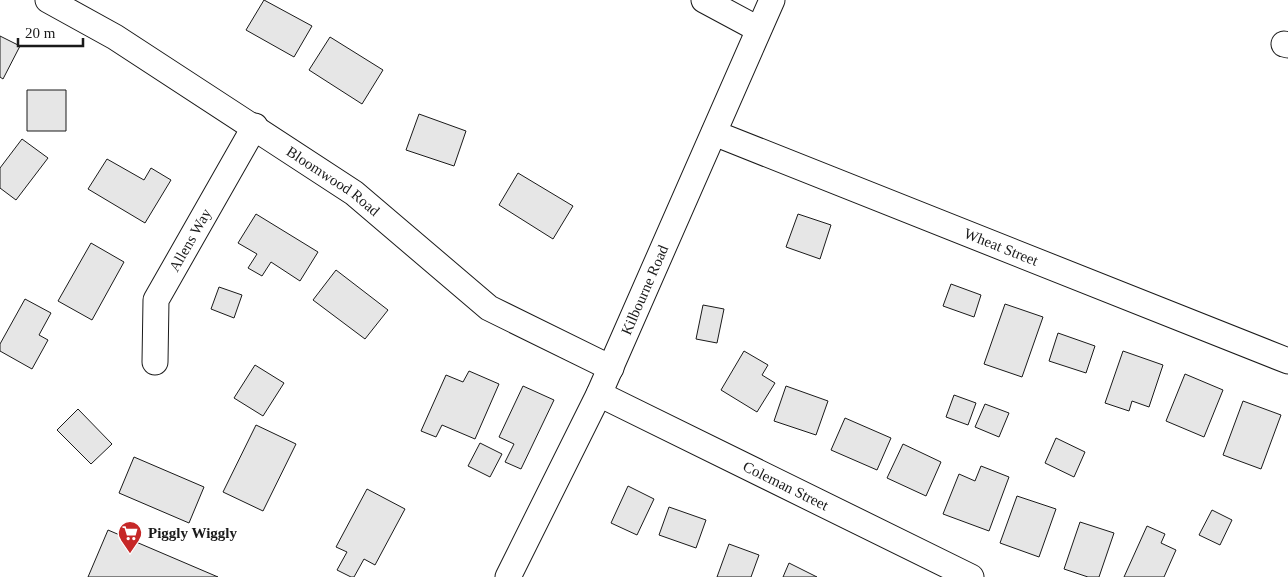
<svg xmlns="http://www.w3.org/2000/svg" width="1288" height="577" font-family="Georgia,serif">
<style>
.building{fill:#e6e6e6;stroke:#1a1a1a}
.lines{fill:none;stroke-linecap:round;stroke-linejoin:round}
.minor-casing{stroke:#1a1a1a;stroke-width:27}
.minor{stroke:#fff;stroke-width:25}
.labels{text-anchor:middle;stroke-width:4;stroke-linejoin:round;paint-order:stroke}
.street-label{font-size:15px;fill:#1a1a1a;stroke:#fff}
.poi-label{font-size:15px;font-weight:bold;fill:#1a1a1a;stroke:#fff;text-anchor:start}
</style>
<rect width="100%" height="100%" fill="#fff"/>
<path class="building" d="M264 0 312 26 294 57 246 30Z
M0 36 20 46 3 79 0 77Z
M330 37 383 70 362 104 309 70Z
M27 90H66V131H27Z
M419 114 466 131 454 166 406 150Z
M22 139 48 158 16 200 0 188V168Z
M107 159 144 180 151 168 171 180 145 223 88 189Z
M518 173 573 206 553 239 499 205Z
M256 214 318 252 300 281 271 262 262 276 248 268 257 254 238 243Z
M798 214 831 225 820 259 786 247Z
M91 243 124 262 92 320 58 301Z
M336 270 388 310 365 339 313 300Z
M951 284 981 295 974 317 943 306Z
M219 287 242 295 234 318 211 309Z
M25 299 51 313 39 335 48 340 32 369 0 351V344Z
M1005 304 1043 317 1022 377 984 364Z
M703 305 724 309 717 343 696 339Z
M1058 333 1095 346 1086 373 1049 361Z
M744 351 768 365 762 375 775 383 757 412 721 390Z
M1123 351 1163 365 1149 407 1132 401 1129 411 1105 403Z
M255 365 284 383 263 416 234 398Z
M469 371 499 384 475 439 442 425 436 437 421 431 446 375 463 382Z
M1185 374 1223 390 1204 437 1166 421Z
M523 386 554 400 521 469 505 462 514 444 499 437Z
M786 386 828 401 816 435 774 421Z
M954 395 976 403 968 425 946 417Z
M1243 401 1281 415 1261 469 1223 455Z
M985 404 1009 413 999 437 975 427Z
M78 409 112 444 91 464 57 430Z
M845 418 891 438 877 470 831 450Z
M256 425 296 444 263 511 223 492Z
M1056 438 1085 452 1074 477 1045 463Z
M480 443 502 454 490 477 468 466Z
M903 444 941 462 926 496 887 478Z
M134 457 204 487 189 523 119 493Z
M981 466 1009 477 989 531 943 514 959 474 975 481Z
M628 486 654 499 637 535 611 523Z
M367 489 405 509 375 565 364 559 354 577H351L337 570 347 552 336 547Z
M1017 496 1056 509 1039 557 1000 543Z
M669 507 706 520 696 548 659 535Z
M1212 510 1232 520 1220 545 1199 535Z
M1080 522 1114 533 1099 577H1088L1064 569Z
M1147 526 1165 534 1161 543 1176 550 1164 577H1124Z
M108 530 218 577H88Z
M729 544 759 555 751 577H717Z
M789 563 817 577H783Z"/>
<g class="lines">
<g class="minor-casing">
<g id="minor">
<path id="s1" d="M48 0 115 37 354 193 489 308 611 368"/>
<path d="M704 0 758 29"/>
<path d="M1284 44 1288 45"/>
<path id="s2" d="M714 133 1288 361"/>
<path id="s3" d="M155 362 156 300 255 126"/>
<path id="s4" d="M599 394 971 577"/>
<path id="s5" d="M508 577 599 394 772 0"/>
</g>
</g>
<use href="#minor" class="minor"/>
</g>
<defs>
<g id="supermarket-pin" transform="scale(1.25)"><path d="M0 17L-7.5 6A9.5 9.5 0 1 1 7.5 6Z" fill="#c62828" stroke="#fff"/><path d="M-6-5.5h2.5l.6 2H6L4.5 2H-2.5L-4.4-4H-6ZM-1.5 3.2a1.3 1.3 0 1 0 .1 0ZM3 3.2a1.3 1.3 0 1 0 .1 0Z" fill="#fff"/></g>
</defs>
<g fill-rule="evenodd">
<use href="#supermarket-pin" x="130" y="533"/>
</g>
<g class="labels">
<g class="street-label">
<text dy="5" stroke="none"><textPath href="#s1" startOffset="338">Bloomwood Road</textPath></text>
<text dy="5" stroke="none"><textPath href="#s3" startOffset="131">Allens Way</textPath></text>
<text dy="5" stroke="none"><textPath href="#s2" startOffset="309">Wheat Street</textPath></text>
<text dy="5" stroke="none"><textPath href="#s5" startOffset="318">Kilbourne Road</textPath></text>
<text dy="5" stroke="none"><textPath href="#s4" startOffset="208">Coleman Street</textPath></text>
</g>
<g class="poi-label">
<text x="148" y="538">Piggly Wiggly</text>
</g>
</g>
<path d="M18 38v8h65v-8" fill="none" stroke="#1a1a1a" stroke-width="2.5"/>
<text x="25" y="38" font-size="15" fill="#1a1a1a" stroke="#ffffff" stroke-width="4" paint-order="stroke">20 m</text>
</svg>
